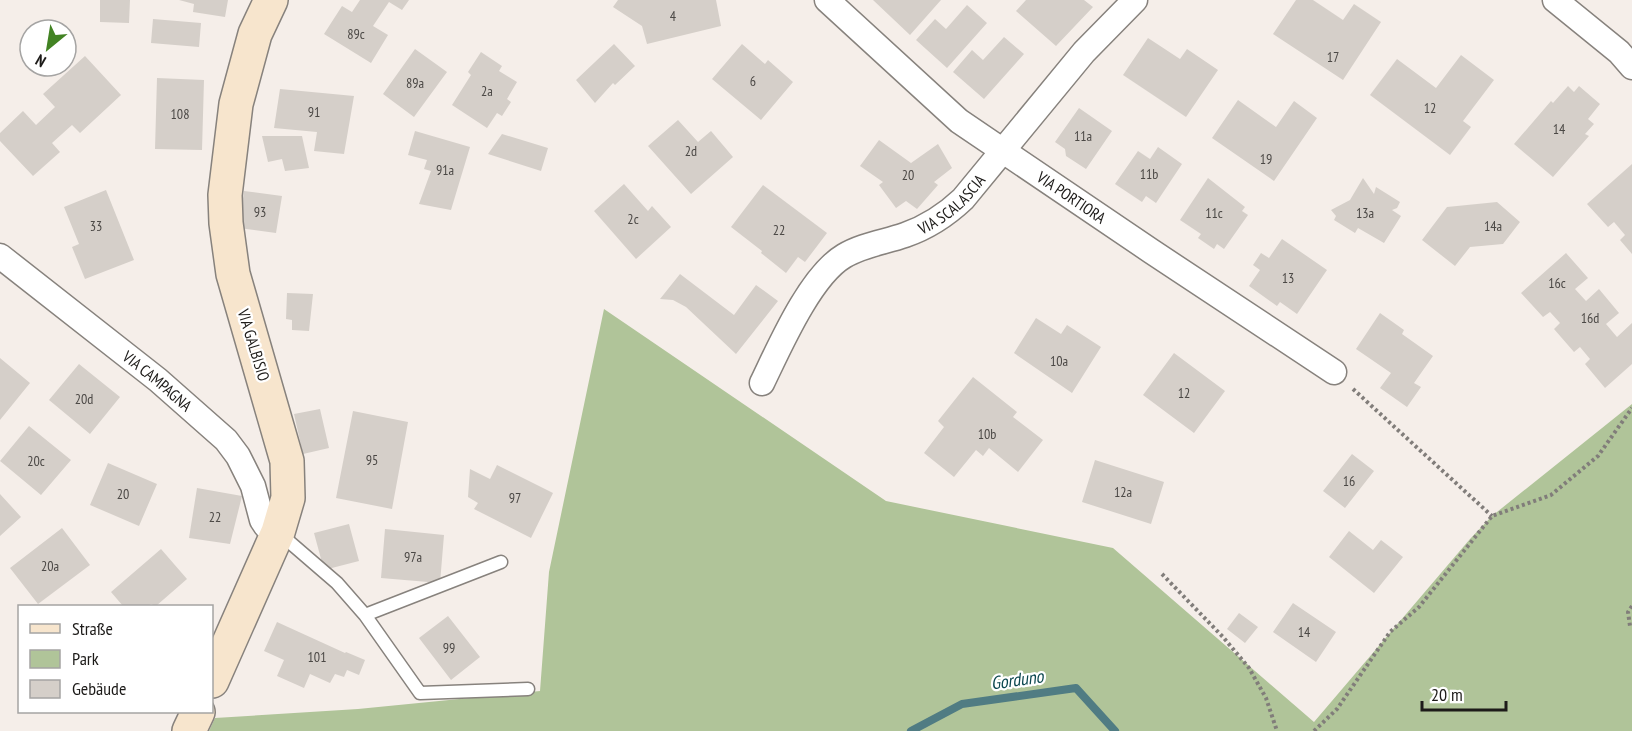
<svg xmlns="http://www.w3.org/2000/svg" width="1632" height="731" font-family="'PT Sans Narrow',sans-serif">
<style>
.green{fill:#b0c499}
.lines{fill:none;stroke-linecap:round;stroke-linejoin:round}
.stream{stroke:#507c83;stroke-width:8}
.building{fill:#d5cfc9}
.lane-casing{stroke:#87827d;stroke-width:15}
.street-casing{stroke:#87827d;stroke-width:27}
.secondary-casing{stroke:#87827d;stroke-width:36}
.path{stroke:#817d7a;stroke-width:4;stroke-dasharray:3 3;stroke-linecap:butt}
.lane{stroke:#fff;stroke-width:12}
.street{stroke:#fff;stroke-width:24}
.secondary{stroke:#f7e5cd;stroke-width:33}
.labels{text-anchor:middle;stroke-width:4.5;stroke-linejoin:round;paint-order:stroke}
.number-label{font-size:14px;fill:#4b4845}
.street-label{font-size:16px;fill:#1d1b19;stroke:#fff}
.water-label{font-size:18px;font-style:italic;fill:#0a464e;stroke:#fff}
</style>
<rect width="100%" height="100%" fill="#f5eee9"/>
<path class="green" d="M604 309 886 501 1113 548 1314 722 1470 539 1492 516 1632 404V731H209L215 718 358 709 540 691 549 572Z"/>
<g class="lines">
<path class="stream" d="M911 731 962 704 1076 688 1115 731"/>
</g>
<path class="building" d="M100 0H130L129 23 100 22Z
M179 0H228L225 17 193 12 194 4Z
M360 0H409L402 10 389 2 373 26 388 35 371 63 324 34 342 6 352 12Z
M618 0H716L721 26 647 44 642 26 613 7Z
M873 0H941L910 35Z
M1026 0H1084L1093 7 1056 46 1016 11Z
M1296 0H1313L1343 20 1354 4 1381 22 1343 80 1273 34Z
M967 5 987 23 947 68 916 40 935 19 946 29Z
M153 19 201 23 199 47 151 43Z
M1004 37 1024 54 984 99 953 72 972 50 983 60Z
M1148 38 1180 59 1187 49 1218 70 1186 117 1123 75Z
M614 44 635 66 615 85 613 83 595 103 576 80Z
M742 44 765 64 768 60 793 82 761 120 712 79Z
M415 49 447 72 414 117 383 94Z
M481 52 502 66 499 71 517 82 507 99 511 102 502 116 497 113 487 128 452 105 471 75 468 72Z
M1461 55 1494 80 1463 121 1471 127 1450 155 1370 95 1397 59 1436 88Z
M85 56 121 95 80 133 72 125 52 143 60 152 33 176 0 141V133L23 111 36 125 55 107 43 94Z
M157 78 204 80 202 150 155 149Z
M1568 86 1574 92 1579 86 1600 104 1588 119 1594 124 1585 134 1589 136 1553 177 1514 144 1551 101 1553 103Z
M280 89 354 96 344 154 314 151 317 132 274 128Z
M1238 100 1276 127 1294 101 1317 118 1274 181 1212 138Z
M1079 108 1112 131 1086 169 1066 156 1065 149 1055 142Z
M678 120 698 142 711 131 733 157 691 194 648 146Z
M415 131 470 147 451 210 419 204 431 171 424 169 427 160 408 155Z
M502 134 548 148 541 171 488 154Z
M262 136H302L309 168 285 171 282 159 268 162Z
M879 140 911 163 938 144 952 168 934 182 938 185 917 209 906 201 896 208 879 185 883 182 860 166Z
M1158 147 1182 164 1156 203 1146 196 1142 202 1115 184 1138 151 1150 159Z
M1632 164V254L1620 240 1625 235 1614 222 1608 227 1587 204Z
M1208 178 1245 207 1242 211 1248 215 1224 249 1217 244 1214 249 1198 238 1201 234 1180 220Z
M1363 178 1374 194 1376 187 1400 202 1397 208 1392 210 1401 216 1384 243 1358 228 1355 233 1334 220 1336 216 1331 210 1350 200Z
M624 184 648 211 652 206 671 227 636 259 594 211Z
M763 185 827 233 805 262 798 257 786 273 761 253 762 251 731 227Z
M106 190 134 260 85 279 72 247 79 244 64 207Z
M244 191 282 196 276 233 239 228Z
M1497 202 1520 222 1503 244 1470 247 1455 266 1422 240 1447 207Z
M1282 239 1327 270 1297 314 1280 302 1277 306 1249 286 1260 270 1253 265 1261 253 1269 258Z
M1566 253 1588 278 1575 289 1586 301 1599 289 1619 313 1606 324 1617 337 1632 323V364L1605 388 1585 364 1590 359 1580 347 1574 352 1554 329 1560 323 1550 312 1543 317 1521 293Z
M680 274 734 315 756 285 778 301 736 354 686 307 673 300 660 299Z
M287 293 313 294 309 331 292 330V320L286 319Z
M1380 313 1404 330 1402 334 1433 356 1414 383 1421 387 1407 407 1380 388 1391 373 1356 349Z
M1036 318 1061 334 1067 325 1101 347 1072 393 1014 353Z
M1174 353 1225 391 1194 433 1143 395Z
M0 358 30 383 0 420Z
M79 364 120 397 90 434 49 400Z
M973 377 1017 412 1013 417 1043 440 1018 472 989 448 983 456 976 450 954 477 924 453 944 427 938 421Z
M320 409 329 448 303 454 294 414Z
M353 411 408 422 392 509 336 498Z
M29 426 71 460 41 495 0 461Z
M1352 454 1374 471 1345 508 1323 491Z
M1095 460 1164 482 1151 524 1082 502Z
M108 463 157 484 139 526 90 505Z
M497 465 553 493 531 538 474 509 478 503 468 497 470 469 490 479Z
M197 488 242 496 230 544 189 538Z
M0 494 21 517 0 536Z
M349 524 359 561 324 570 314 533Z
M62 528 90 565 38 604 10 568Z
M385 529 444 535 440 583 381 578Z
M1349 531 1373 550 1381 540 1403 557 1374 593 1329 557Z
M161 549 187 579 156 606 151 604 148 606H123L111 592Z
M1293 603 1336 632 1316 662 1273 632Z
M1239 613 1258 627 1245 643 1227 629Z
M448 616 480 657 451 680 419 638Z
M277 622 345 653 346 652 365 660 359 675 347 670 344 677 335 674 330 683 310 674 304 688 277 676 284 660 264 651Z"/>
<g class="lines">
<g class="lane-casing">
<path id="lane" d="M279 533 337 583 365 615 420 693 528 689
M365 615 501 562"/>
</g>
<g class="street-casing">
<g id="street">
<path id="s1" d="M827 0 959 121 1151 251 1334 372"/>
<path d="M1555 0 1619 52 1632 67"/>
<path id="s2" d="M0 256 158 380 226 440 238 456 253 486 262 520 266 526 278 532"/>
<path id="s3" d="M762 383C779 348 810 276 844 256 862 245 885 242 905 235 928 227 945 216 963 199L1084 52 1135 0"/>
</g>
</g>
<g class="secondary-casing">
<path id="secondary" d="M212 681 278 532 288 498 287 461 233 274 226 223 225 195 236 104 255 34 271 0
M189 731 198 712"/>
</g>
<path class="path" d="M1353 389 1492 516
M1162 574 1223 637 1249 668 1266 698 1277 731
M1632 606 1628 612 1630 626H1632
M1314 731 1337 709 1390 632 1419 607 1492 516 1551 495 1598 456 1632 408"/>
<use href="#lane" class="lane"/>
<use href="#street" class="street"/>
<use href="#secondary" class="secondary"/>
</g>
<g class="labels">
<g class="number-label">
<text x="673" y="21">4</text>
<text x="356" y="39">89c</text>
<text x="1333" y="62">17</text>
<text x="753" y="86">6</text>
<text x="415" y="88">89a</text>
<text x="487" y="96">2a</text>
<text x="1430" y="113">12</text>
<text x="314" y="117">91</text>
<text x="180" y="119">108</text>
<text x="1559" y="134">14</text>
<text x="1083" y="141">11a</text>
<text x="691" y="156">2d</text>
<text x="1266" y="164">19</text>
<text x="445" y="175">91a</text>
<text x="1149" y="179">11b</text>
<text x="908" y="180">20</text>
<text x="260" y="217">93</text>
<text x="1214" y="218">11c</text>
<text x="1365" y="218">13a</text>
<text x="633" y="224">2c</text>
<text x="96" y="231">33</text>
<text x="1493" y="231">14a</text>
<text x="779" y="235">22</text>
<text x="1288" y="283">13</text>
<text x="1557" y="288">16c</text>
<text x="1590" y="323">16d</text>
<text x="1059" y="366">10a</text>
<text x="1184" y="398">12</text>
<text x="84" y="404">20d</text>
<text x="987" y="439">10b</text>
<text x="372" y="465">95</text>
<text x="36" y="466">20c</text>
<text x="1349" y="486">16</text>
<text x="1123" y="497">12a</text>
<text x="123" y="499">20</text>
<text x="515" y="503">97</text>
<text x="215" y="522">22</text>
<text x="413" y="562">97a</text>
<text x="50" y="571">20a</text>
<text x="1304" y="637">14</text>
<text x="449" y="653">99</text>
<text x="317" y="662">101</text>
</g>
<g class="street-label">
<text dy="6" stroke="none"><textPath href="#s1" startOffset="315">VIA PORTIORA</textPath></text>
<text dy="6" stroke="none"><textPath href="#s3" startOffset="274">VIA SCALASCIA</textPath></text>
<text transform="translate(254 345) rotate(73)" y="6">VIA GALBISIO</text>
<text dy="6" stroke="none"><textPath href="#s2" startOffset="201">VIA CAMPAGNA</textPath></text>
</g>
<g class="water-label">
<text transform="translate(1017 680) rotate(-8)" y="6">Gorduno</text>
</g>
</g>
<rect x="18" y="605" width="195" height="108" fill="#ffffff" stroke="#a5a4a3" stroke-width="1.5"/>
<rect x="30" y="624" width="30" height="9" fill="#f7e5cd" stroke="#a5a4a3" stroke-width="1.5"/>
<text x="72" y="635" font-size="18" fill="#1d1b19">Straße</text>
<rect x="30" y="650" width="30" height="18" fill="#b0c499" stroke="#a5a4a3" stroke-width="1.5"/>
<text x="72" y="665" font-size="18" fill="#1d1b19">Park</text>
<rect x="30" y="680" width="30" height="18" fill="#d5cfc9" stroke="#a5a4a3" stroke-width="1.5"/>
<text x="72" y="695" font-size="18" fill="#1d1b19">Gebäude</text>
<g transform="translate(48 48) rotate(210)"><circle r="28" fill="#ffffff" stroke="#a5a4a3" stroke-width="1.5"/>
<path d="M0-4.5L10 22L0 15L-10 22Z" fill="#428323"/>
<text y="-9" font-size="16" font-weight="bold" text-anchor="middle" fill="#1d1b19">N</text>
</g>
<path d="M1422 701v9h84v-9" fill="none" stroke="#1d1b19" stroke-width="3"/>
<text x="1431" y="701" font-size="18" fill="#1d1b19" stroke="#ffffff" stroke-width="4.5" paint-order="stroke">20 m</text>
</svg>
